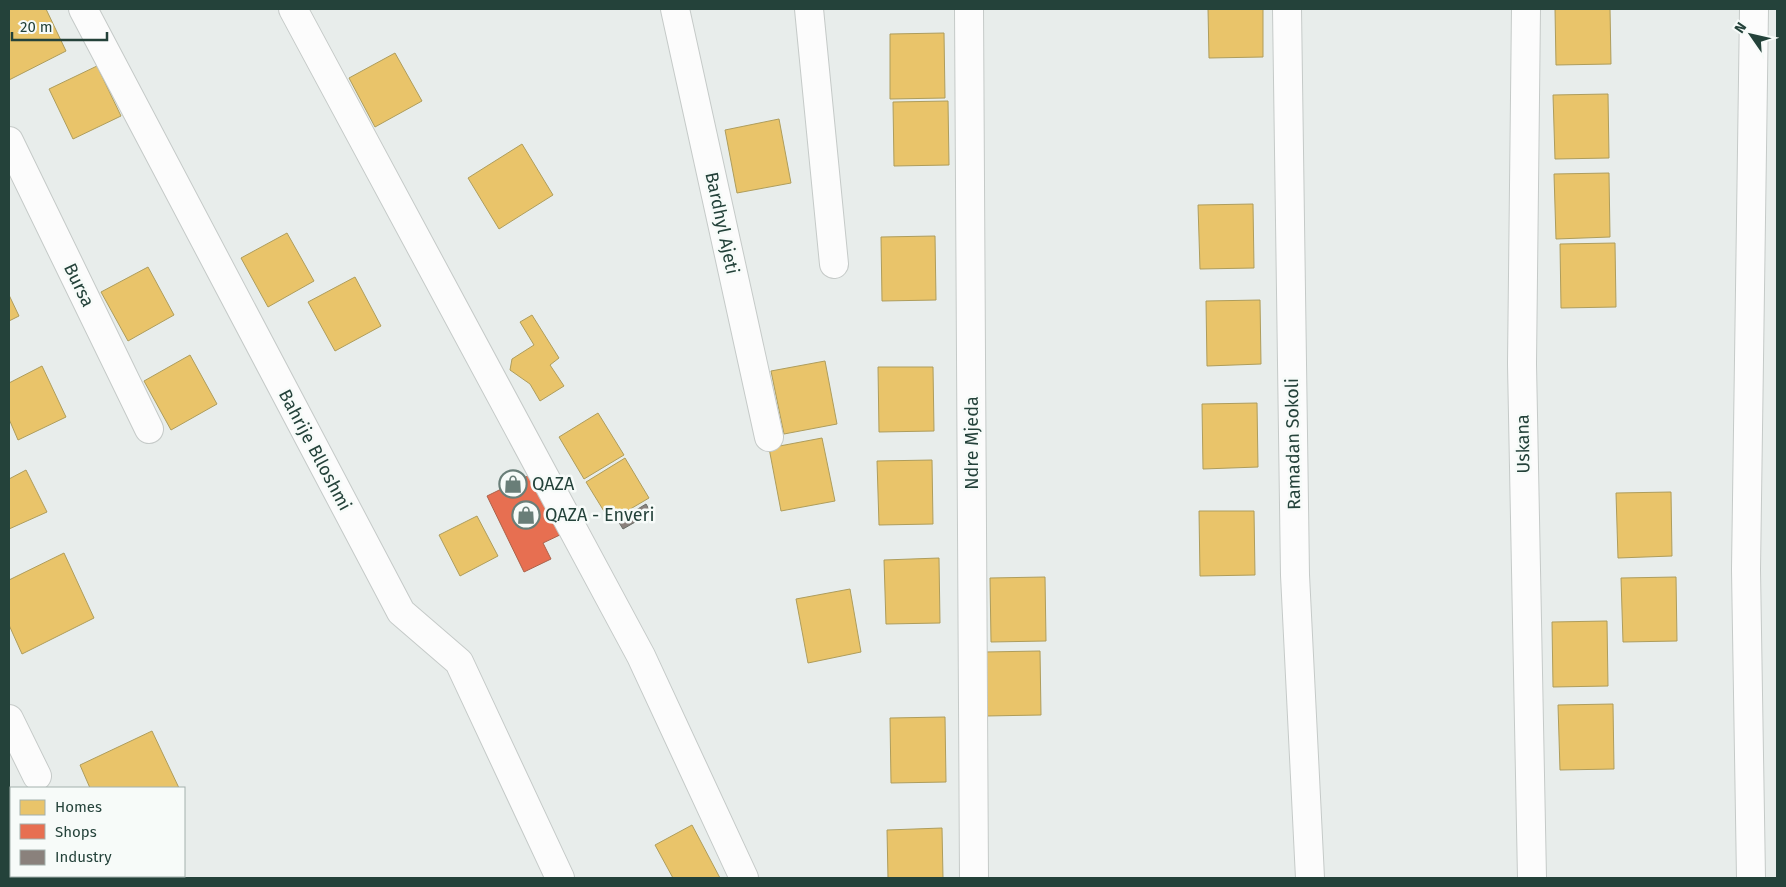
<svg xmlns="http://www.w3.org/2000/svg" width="1786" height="887" font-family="'Fira Sans',sans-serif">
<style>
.homes{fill:#e9c46a;stroke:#ae9d5c}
.shops{fill:#e76f51;stroke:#ac624a}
.industry{fill:#8a817c;stroke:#6b6e68}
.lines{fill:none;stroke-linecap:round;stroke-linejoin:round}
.street-casing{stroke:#c5cac8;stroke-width:30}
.street{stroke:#fcfcfc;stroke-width:28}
.labels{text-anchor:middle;stroke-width:5;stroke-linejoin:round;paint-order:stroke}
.street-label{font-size:18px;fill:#24423a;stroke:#f7fbf9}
.poi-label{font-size:18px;fill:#24423a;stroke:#f7fbf9;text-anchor:start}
</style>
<rect width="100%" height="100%" fill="#e8edeb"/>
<path class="homes" d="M9 9H46L66 51 9 80Z
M1208 9H1263V57L1209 58Z
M1555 9H1610L1611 64 1556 65Z
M944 33 945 98 890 99V34Z
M395 53 422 101 375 127 349 78Z
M97 66 121 116 73 139 49 89Z
M1608 94 1609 158 1555 159 1553 95Z
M948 101 949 165 894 166 893 102Z
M779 119 791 183 737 193 725 130Z
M522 144 553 195 499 229 468 178Z
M1609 173 1610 237 1556 239 1554 174Z
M1253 204 1254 268 1200 269 1198 205Z
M287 233 314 281 268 307 241 258Z
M935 236 936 300 882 301 881 237Z
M1615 243 1616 307 1561 308 1560 244Z
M148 267 174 315 128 341 101 292Z
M355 277 381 326 335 351 308 302Z
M9 295 19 316 9 321Z
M1260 300 1261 364 1207 366 1206 301Z
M532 315 559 358 550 365 564 386 540 401 530 384 510 370 512 359 534 345 520 322Z
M190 355 217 404 171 430 144 381Z
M825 361 837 424 784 434 771 371Z
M42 366 66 417 18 440 9 419V383Z
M878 367H933L934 431 879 432Z
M1257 403 1258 467 1203 469 1202 404Z
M598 413 624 455 584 479 559 437Z
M822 438 835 501 781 511 769 448Z
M625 458 649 498 610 521 586 482Z
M932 460 933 524 879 525 877 461Z
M26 470 47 512 9 529V479Z
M1671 492 1672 556 1618 558 1616 493Z
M1199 511H1254L1255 575 1200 576Z
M477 516 498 556 460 576 439 535Z
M64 553 94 618 22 654 9 625V580Z
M939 558 940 623 886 624 884 560Z
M1045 577 1046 641 991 642 990 578Z
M1676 577 1677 641 1623 642 1621 578Z
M850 589 861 652 808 663 796 599Z
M1607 621 1608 686 1553 687 1552 622Z
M1040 651 1041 715 986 716 985 652Z
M1613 704 1614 769 1560 770 1558 705Z
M945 717 946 782 891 783 890 718Z
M152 731 179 788H90L80 765Z
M692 825 720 878H673L655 845Z
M942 828 943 878H888L887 830Z"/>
<path class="shops" d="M534 473 564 533 543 543 551 559 524 572 487 496Z"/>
<path class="industry" d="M646 504 651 513 623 529 618 521Z"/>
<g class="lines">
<g class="street-casing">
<path id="street" d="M83 9 401 612 459 662 560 878
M293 9 641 656 744 878
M675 9 769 437
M809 9 834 264
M969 9 974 878
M1287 9 1295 575 1310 878
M1526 9 1522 364 1532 878
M9 141 149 429
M9 719 37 776
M1751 878 1746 570 1754 9"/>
</g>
<use href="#street" class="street"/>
</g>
<defs>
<g id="shop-ring" transform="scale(1.4375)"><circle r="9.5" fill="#f7fbf9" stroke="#697e78" stroke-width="1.5"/><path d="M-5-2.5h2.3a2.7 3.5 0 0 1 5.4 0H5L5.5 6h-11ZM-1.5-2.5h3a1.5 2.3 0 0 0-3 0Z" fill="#697e78"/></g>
</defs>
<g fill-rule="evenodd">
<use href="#shop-ring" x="513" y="484"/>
<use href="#shop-ring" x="526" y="515"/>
</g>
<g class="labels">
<g class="street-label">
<text transform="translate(722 223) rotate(78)" y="6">Bardhyl Ajeti</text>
<text transform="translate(79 285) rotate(64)" y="6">Bursa</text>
<text transform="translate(972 443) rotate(-90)" y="6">Ndre Mjeda</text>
<text transform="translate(1293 444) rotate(-91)" y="6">Ramadan Sokoli</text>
<text transform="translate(1523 444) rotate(-91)" y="6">Uskana</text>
<text transform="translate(315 450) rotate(62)" y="6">Bahrije Blloshmi</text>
</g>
<g class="poi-label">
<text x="532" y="490">QAZA</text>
<text x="545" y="521">QAZA - Enveri</text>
</g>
</g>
<rect width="1786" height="887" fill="none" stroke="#24423a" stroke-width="20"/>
<rect x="10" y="787" width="175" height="90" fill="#f7fbf9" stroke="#a3b1ad"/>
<rect x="20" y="800" width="25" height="15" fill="#e9c46a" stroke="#a3b1ad"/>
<text x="55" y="812" font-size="15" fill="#24423a">Homes</text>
<rect x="20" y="824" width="25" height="15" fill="#e76f51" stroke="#a3b1ad"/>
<text x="55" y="837" font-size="15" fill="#24423a">Shops</text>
<rect x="20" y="850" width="25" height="15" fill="#8a817c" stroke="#a3b1ad"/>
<text x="55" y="862" font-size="15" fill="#24423a">Industry</text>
<g transform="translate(1751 35) rotate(304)" stroke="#f7fbf9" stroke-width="4" paint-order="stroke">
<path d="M0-4L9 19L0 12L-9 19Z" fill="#24423a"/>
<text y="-8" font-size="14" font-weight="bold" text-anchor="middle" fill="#24423a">N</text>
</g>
<path d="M12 32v8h95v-8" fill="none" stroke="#24423a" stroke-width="2.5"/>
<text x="20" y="32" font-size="15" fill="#24423a" stroke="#f7fbf9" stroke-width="4" paint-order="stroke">20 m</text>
</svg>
